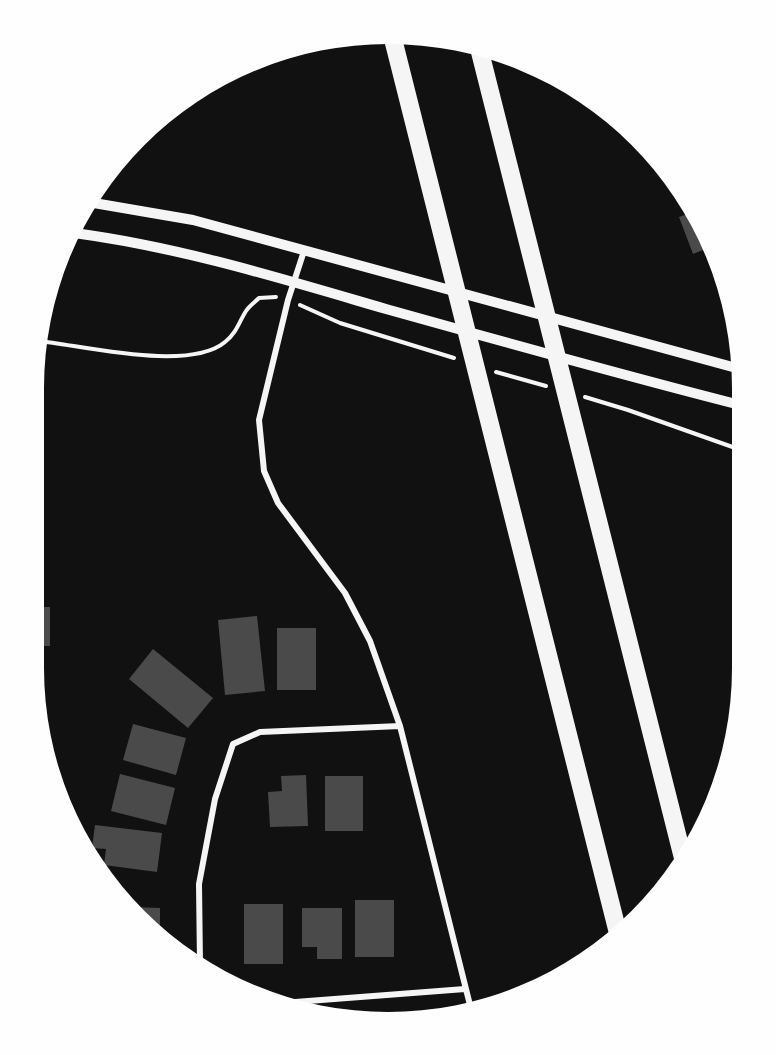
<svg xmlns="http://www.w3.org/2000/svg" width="776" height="1055" font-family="'Roboto Serif',serif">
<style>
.building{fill:#4a4a4a}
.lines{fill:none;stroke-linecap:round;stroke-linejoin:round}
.path{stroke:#f5f5f5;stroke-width:4}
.minor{stroke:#f5f5f5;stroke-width:6}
.tertiary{stroke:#f5f5f5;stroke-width:10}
.motorway{stroke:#f5f5f5;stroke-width:18}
</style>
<rect width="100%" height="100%" fill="#111"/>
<path class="building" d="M693 212 713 246 693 254 679 217Z
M33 607H50V646H33Z
M257 616 265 691 225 695 218 620Z
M277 628H316V690H277Z
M153 649 213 698 188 728 129 679Z
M33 660H44V699H37Z
M133 724 186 738 176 775 123 760Z
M120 774 175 788 166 825 111 811Z
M306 775 308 826 270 827 268 792 282 791 281 776Z
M325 776H363V831H325Z
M95 825 162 833 157 872 104 865 106 849 92 848Z
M355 900H394V957H355Z
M244 904H283V964H244Z
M131 907 160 908V938L154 934Z
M302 908H342V959H317V947H302Z"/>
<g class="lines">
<path class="path" d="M300 305 340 323 454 358
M39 341C85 346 189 372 225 342 236 334 239 322 246 311 249 306 255 302 259 298L276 297
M496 372 546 386
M585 397 628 410 741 450"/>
<path class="minor" d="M304 251 288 300 259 420 264 471 278 503 345 593 370 641 400 726 471 1009
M200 965 199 884 215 799 233 744 260 732 400 726
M282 1003 465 989"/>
<path class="tertiary" d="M88 202 193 220 740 369
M74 233C180 247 283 279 386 309 504 342 622 375 740 405"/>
<path class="motorway" d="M393 39 618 933
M480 52 683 858"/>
</g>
<path d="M0 0H776V1055H0ZM388 44H388A344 344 0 0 1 732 388V668A344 344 0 0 1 388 1012H388A344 344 0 0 1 44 668V388A344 344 0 0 1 388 44Z" fill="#fefefe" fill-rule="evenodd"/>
</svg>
